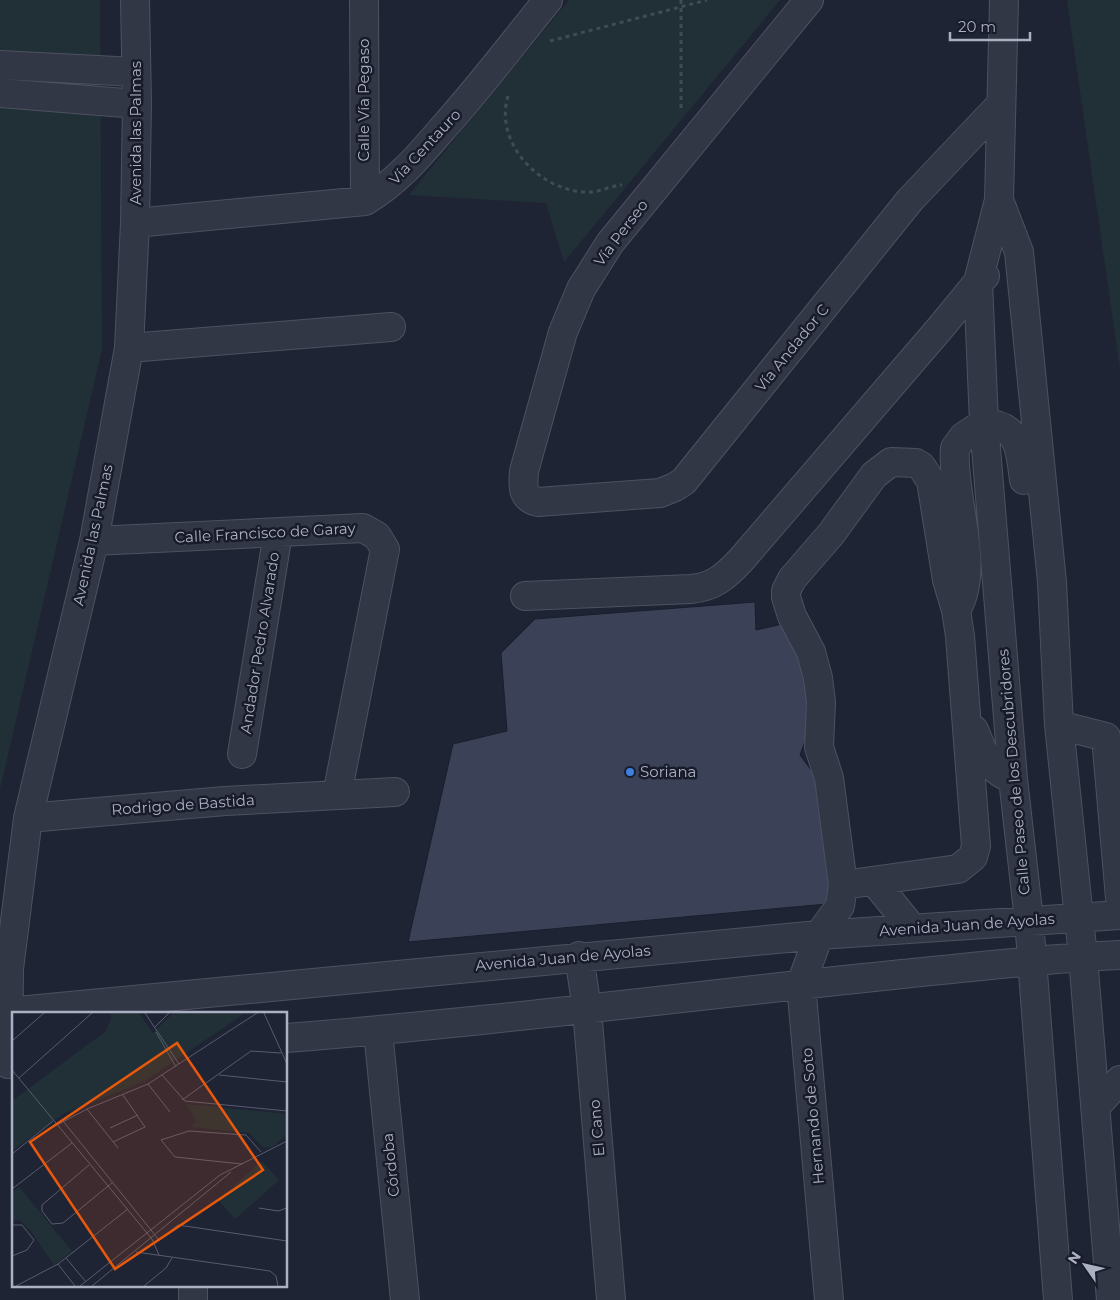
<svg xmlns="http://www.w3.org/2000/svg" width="1120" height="1300" font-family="Montserrat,sans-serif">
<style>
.green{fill:#213036}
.building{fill:#3b4156;stroke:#1a1e2c}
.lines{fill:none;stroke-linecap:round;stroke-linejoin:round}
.minor-casing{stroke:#4d5161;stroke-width:30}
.path{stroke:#3e4d54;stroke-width:3;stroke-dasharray:4 4;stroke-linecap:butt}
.minor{stroke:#323746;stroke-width:28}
.shop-dot{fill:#3f7fe0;stroke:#181c2a;stroke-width:2}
.labels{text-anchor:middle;stroke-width:5;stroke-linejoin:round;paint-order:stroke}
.street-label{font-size:15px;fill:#acb0c3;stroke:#181c2a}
.poi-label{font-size:15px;fill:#acb0c3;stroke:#181c2a;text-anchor:start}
.inset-road{fill:none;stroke:#575c6e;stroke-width:1}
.view{fill:#e8590c;fill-opacity:0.15;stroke:#e8590c;stroke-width:2.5}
.inset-edge{fill:none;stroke:#acb0c3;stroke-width:2.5}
</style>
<rect width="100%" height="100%" fill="#1f2435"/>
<path class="green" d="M0 0H100L102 349 0 789Z
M569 0H780L564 262 546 203 409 195Z
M1067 0H1120V369Z"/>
<path class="building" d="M755 602 756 630 787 623 814 677 813 720 800 755 825 789 838 903 408 942 453 744 507 731 501 653 535 619Z"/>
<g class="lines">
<g class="minor-casing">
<path id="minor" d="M364 0 365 201
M809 0 610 243 581 289 563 332 524 471C523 485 521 498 538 502L660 493 675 487 684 481 910 200 1001 104
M1004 0 999 200 978 282 984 423 1013 779 1029 920 1058 1300
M0 65 136 72
M0 93 137 104
M999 200 1019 252 1052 582 1059 725 1083 957 1111 1300
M135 223 365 201C397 182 419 156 443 128 480 87 513 43 548 0
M129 348 391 327
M94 541 363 528 377 536 385 549 337 795
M525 596 691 589C714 587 726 576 741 560L941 327 978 282 985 276
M956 610C982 569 951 495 955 448L963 437 984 423C1020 425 1020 450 1024 480
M1059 725 1106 737
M974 730C984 753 987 770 1013 779
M1106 737 1120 898
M242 754 278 533
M28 818 225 801 395 792
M874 881 912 928
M579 956 587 1009 611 1300
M7 1012 819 935 1120 915
M378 1031 405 1300
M286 1038C492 1022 697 995 902 974 975 967 1047 958 1120 955
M8 1064 9 969 28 818 94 541 129 348 135 223 137 104 135 0
M1097 1105 1120 1080
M193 1286V1300
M829 1300 801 984 819 935 840 906 843 885 958 869 973 857 976 846 960 636 956 610 947 580 931 481 921 466 916 463 891 462 874 475 831 534 792 579 786 591V597L792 616 811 652 818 678 821 702 819 747 829 778 843 885"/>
</g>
<path class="path" d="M681 0V108L683 110
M550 41 707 0
M508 96C493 145 544 195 592 192 602 191 613 185 622 185"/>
<use href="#minor" class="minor"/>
</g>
<circle class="shop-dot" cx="630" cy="772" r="5"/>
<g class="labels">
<g class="street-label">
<text transform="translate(364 100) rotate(-90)" y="5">Calle Vía Pegaso</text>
<text transform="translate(136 133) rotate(-90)" y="5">Avenida las Palmas</text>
<text transform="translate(425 147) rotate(-47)" y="5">Vía Centauro</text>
<text transform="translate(621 233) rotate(-53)" y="5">Vía Perseo</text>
<text transform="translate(792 348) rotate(-51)" y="5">Vía Andador C</text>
<text transform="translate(265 533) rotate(-3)" y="5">Calle Francisco de Garay</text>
<text transform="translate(93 535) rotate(-78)" y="5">Avenida las Palmas</text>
<text transform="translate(260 643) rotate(-81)" y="5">Andador Pedro Alvarado</text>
<text transform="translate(1014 772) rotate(-95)" y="5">Calle Paseo de los Descubridores</text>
<text transform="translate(183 805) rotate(-4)" y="5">Rodrigo de Bastida</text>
<text transform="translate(967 925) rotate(-4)" y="5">Avenida Juan de Ayolas</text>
<text transform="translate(563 958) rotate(-5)" y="5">Avenida Juan de Ayolas</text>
<text transform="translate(813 1116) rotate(-95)" y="5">Hernando de Soto</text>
<text transform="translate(597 1128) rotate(-95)" y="5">El Cano</text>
<text transform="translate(391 1165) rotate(-96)" y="5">Córdoba</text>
</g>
<g class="poi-label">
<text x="640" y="777">Soriana</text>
</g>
</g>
<g transform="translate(12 1012)">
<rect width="275" height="275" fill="#1f2435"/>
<path d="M97 1H127L141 21 161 1H233L133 69 51 102 0 139V89L94 19 100 4ZM174 92 275 102V123L260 135H251L237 121 179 115 184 108ZM250 149 267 168 223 207 206 188ZM7 175 60 239 42 253 19 219 7 208 0 209V180Z" fill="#213036"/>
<path class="inset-road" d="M133 1 167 52M252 1 275 52M143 15 157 1M144 20 164 55M0 29 32 1M0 58 140 227 147 243M150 63 173 89 275 99M207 63 275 70M7 66 80 1M136 72 158 100M170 88 239 39 269 41M75 97 106 136M51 109 147 228M45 113 75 97 136 72 245 1M98 116 126 103M101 130 133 115 111 83M0 142 41 109M230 152 163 145 149 128 177 119 234 123 249 140M77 153 30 193V199L40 212 51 211 101 170M0 177 60 131M247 196 266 199 275 196M0 213H10L22 228 15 238 0 244M166 213 275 229M146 229 166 213M124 240 258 259 264 264 266 274M54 246 74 270M46 252 63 274M4 274 46 252 116 197M68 274 208 163 275 129M80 274 219 160M132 274 154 256 160 246"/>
<path class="view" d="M165 31 251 158 103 257 18 130Z"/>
<rect width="275" height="275" class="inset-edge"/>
</g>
<g transform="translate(1085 1265) rotate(304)" stroke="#181c2a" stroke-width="4" paint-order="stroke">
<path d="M0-4L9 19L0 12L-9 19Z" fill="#acb0c3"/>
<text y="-8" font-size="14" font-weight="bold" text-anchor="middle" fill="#acb0c3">N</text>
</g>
<path d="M950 32v8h80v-8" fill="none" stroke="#acb0c3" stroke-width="2.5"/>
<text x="958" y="32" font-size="15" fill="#acb0c3" stroke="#181c2a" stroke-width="4" paint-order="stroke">20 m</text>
</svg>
